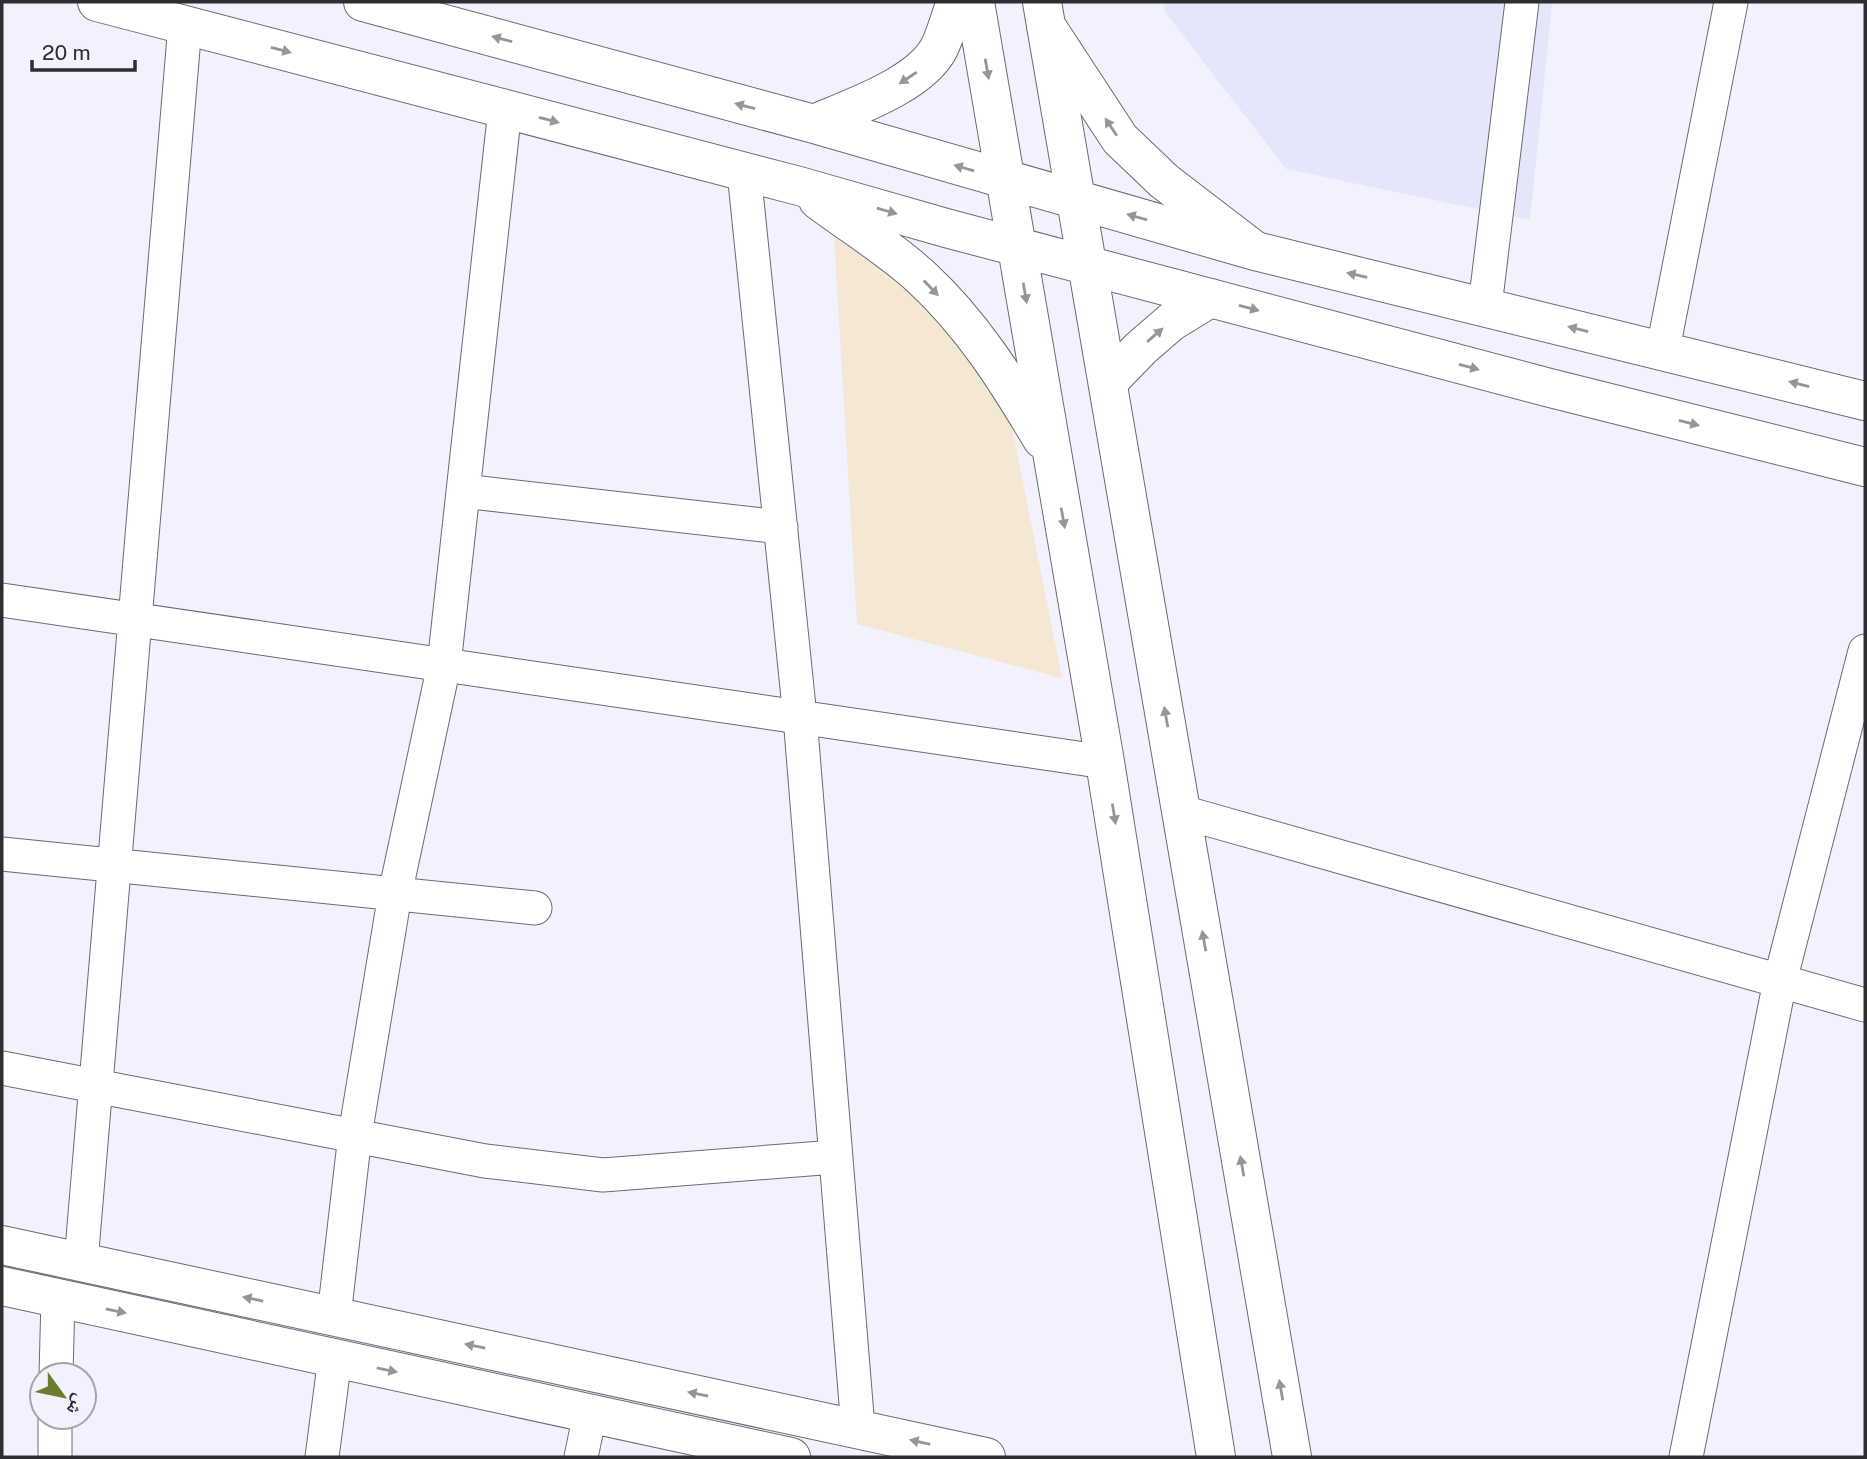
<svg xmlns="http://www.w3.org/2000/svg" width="1867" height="1459" font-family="'Public Sans','Noto Naskh Arabic',sans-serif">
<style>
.commercial{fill:#f4e7d3}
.built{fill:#e5e6f9}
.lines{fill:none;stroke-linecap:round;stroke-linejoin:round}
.minor-casing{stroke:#6a6a74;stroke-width:35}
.tertiary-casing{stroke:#6a6a74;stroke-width:40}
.secondary-casing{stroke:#6a6a74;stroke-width:40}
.minor{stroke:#fff;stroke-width:33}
.tertiary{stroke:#fff;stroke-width:38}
.secondary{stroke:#fff;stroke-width:38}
.oneway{fill:#969698}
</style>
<rect width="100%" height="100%" fill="#f1f2fd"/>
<path class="commercial" d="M833 219 921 250 998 357 1062 678 857 624Z"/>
<path class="built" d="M1163 2H1552L1530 220 1286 169 1165 12Z"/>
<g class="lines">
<g class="minor-casing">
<path id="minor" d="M744 172 800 717 858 1428
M1485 306 1522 2
M1663 349 1731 2
M463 491 781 527
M2 600 1105 762
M1182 812 1865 1005
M2 854 535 908
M2 1068 485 1161 603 1175 835 1157
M81 1262 185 25
M334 1316 355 1135 395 894 444 665 505 109
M56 1375 58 1298
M55 1457V1417
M322 1457 335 1358
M581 1457 590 1414
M1686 1457 1780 981 1865 651"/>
</g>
<g class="tertiary-casing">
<path id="tertiary" d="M1046 26 1120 139 1164 181 1254 250
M1108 382 1141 348 1171 322 1210 298
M2 1245 986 1457
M2 1286 791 1457"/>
</g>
<g class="secondary-casing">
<path id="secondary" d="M97 2 799 186 946 228 1550 388 1865 467
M363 2 814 124 1255 251 1865 401
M975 2 1105 762 1216 1457
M1042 2 1292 1457
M814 124C851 108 920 85 939 48 946 34 950 17 956 2
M818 200C850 224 892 250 921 277 972 324 1007 380 1042 439"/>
</g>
<use href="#minor" class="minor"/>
<use href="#tertiary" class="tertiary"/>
<use href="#secondary" class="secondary"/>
</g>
<defs><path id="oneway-solid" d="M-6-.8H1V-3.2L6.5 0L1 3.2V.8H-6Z" transform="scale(1.75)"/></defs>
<g class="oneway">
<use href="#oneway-solid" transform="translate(502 39) rotate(-165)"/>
<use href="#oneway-solid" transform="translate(281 50) rotate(15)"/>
<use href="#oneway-solid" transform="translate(987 69) rotate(80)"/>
<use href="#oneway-solid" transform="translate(908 78) rotate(146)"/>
<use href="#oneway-solid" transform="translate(745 106) rotate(-165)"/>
<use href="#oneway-solid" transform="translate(549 120) rotate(15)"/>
<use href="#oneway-solid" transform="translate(1111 127) rotate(-124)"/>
<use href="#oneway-solid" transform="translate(964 168) rotate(-164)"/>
<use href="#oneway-solid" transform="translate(887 211) rotate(16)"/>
<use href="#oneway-solid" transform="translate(1137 217) rotate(-164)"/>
<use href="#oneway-solid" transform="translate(1357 275) rotate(-167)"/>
<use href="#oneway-solid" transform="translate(931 288) rotate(46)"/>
<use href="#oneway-solid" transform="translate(1025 293) rotate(80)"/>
<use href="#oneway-solid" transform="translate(1249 308) rotate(15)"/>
<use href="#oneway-solid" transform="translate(1578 329) rotate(-166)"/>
<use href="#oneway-solid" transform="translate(1155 335) rotate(-41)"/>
<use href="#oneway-solid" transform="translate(1469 367) rotate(15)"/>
<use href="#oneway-solid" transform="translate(1799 384) rotate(-166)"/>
<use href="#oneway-solid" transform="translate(1689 423) rotate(14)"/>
<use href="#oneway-solid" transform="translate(1063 518) rotate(80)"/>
<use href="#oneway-solid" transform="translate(1166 717) rotate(-100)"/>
<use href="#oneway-solid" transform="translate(1114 814) rotate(81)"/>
<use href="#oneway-solid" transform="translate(1204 941) rotate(-100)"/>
<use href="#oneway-solid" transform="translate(1242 1166) rotate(-100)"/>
<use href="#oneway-solid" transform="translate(253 1299) rotate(-168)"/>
<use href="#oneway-solid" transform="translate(116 1311) rotate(12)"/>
<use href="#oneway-solid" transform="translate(475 1346) rotate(-168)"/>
<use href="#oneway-solid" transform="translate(387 1370) rotate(12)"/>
<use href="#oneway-solid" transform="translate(1281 1390) rotate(-100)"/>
<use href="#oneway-solid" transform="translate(698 1394) rotate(-168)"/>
<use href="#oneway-solid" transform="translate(920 1442) rotate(-167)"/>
</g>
<rect width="1867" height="1459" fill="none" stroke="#2d2e32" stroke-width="7"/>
<g transform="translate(63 1396) rotate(123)"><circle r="33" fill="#f1f2fd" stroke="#a3a4ac" stroke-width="2"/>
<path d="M0-5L12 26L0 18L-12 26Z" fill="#6b7d2c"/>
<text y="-10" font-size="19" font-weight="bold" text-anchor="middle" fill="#2d2e32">ش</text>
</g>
<path d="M32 60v10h103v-10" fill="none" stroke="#2d2e32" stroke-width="3.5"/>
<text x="42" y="60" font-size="21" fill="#2d2e32" stroke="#f1f2fd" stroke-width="5" paint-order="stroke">20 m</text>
</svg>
